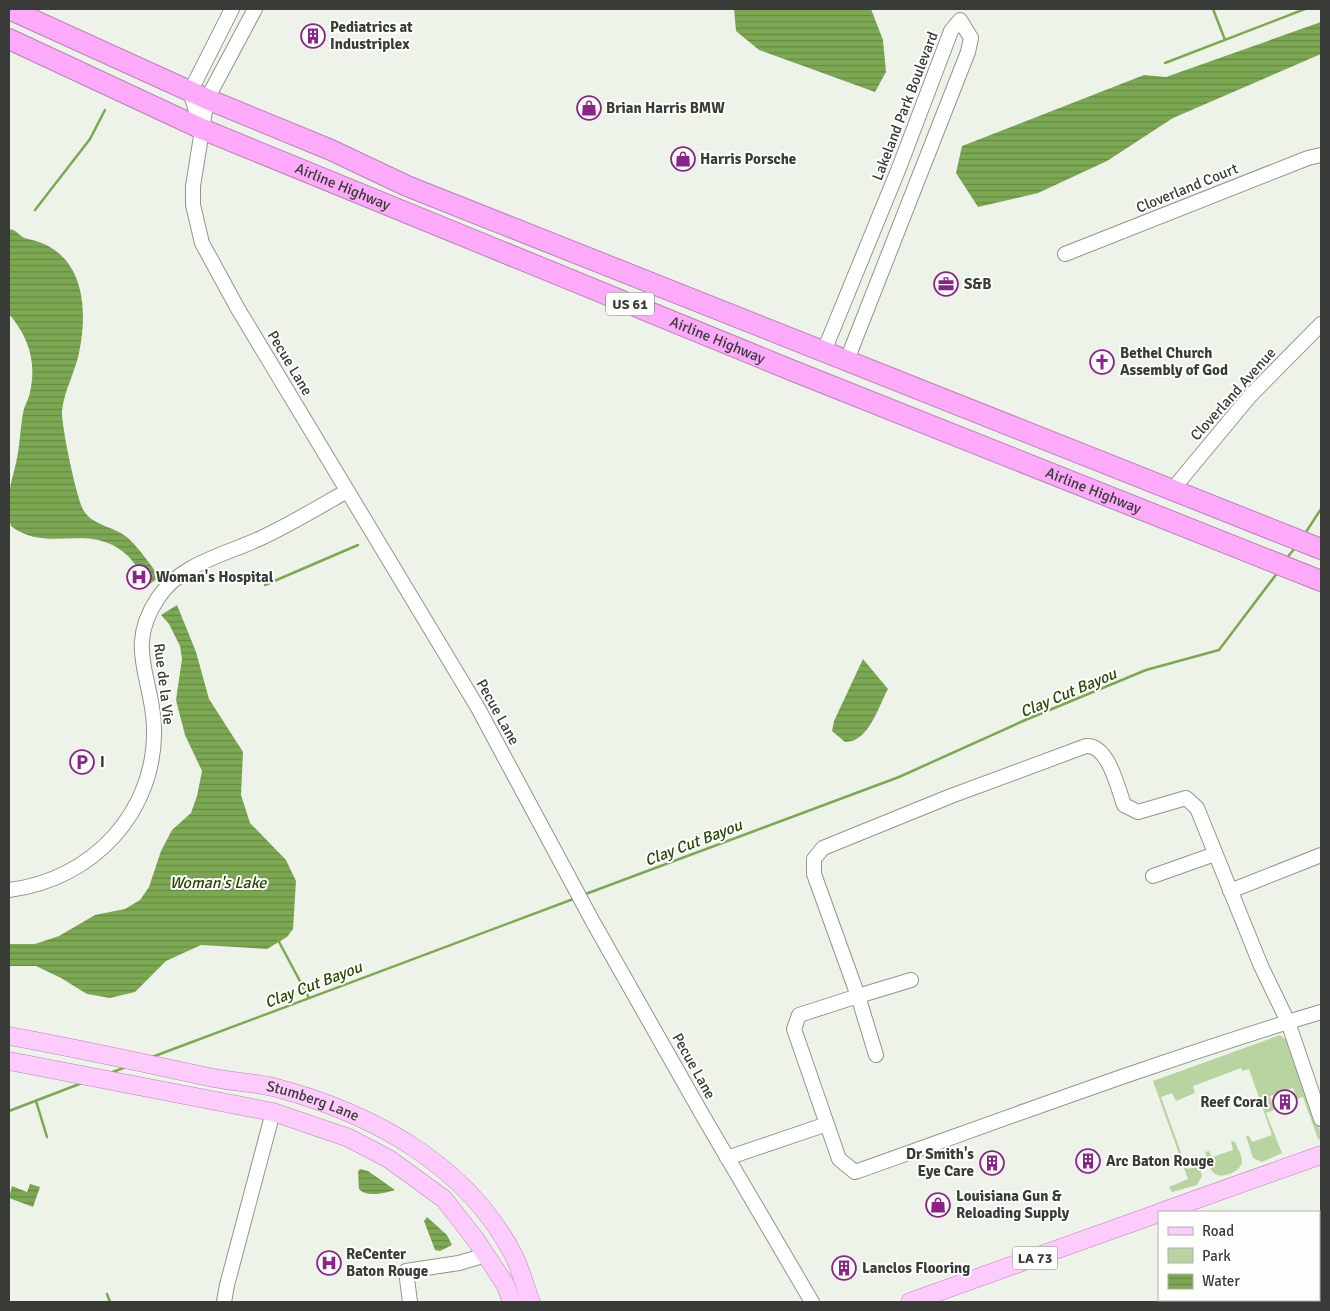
<svg xmlns="http://www.w3.org/2000/svg" width="1330" height="1311" font-family="Signika,sans-serif">
<style>
.green{fill:#b8d4a0}
.water{fill:url(#water-rules)}
.lines{fill:none;stroke-linecap:round;stroke-linejoin:round}
.stream{stroke:#7ca852;stroke-width:2.5}
.minor-casing{stroke:#91968d;stroke-width:16}
.major-casing{stroke:#b883b6;stroke-width:19}
.highway-casing{stroke:#b883b6;stroke-width:22}
.minor{stroke:#fff;stroke-width:14}
.major{stroke:#feccfc;stroke-width:18}
.highway{stroke:#fdaafa;stroke-width:20}
.labels{text-anchor:middle;stroke-width:4;stroke-linejoin:round;paint-order:stroke}
.shield{fill:#fefffd;stroke:#747673;stroke-width:1}
.shield-label{font-size:14px;font-weight:bold;fill:#393b38}
.poi-label{font-size:15px;font-weight:bold;fill:#393b38;stroke:#fefffd;text-anchor:start}
.street-label{font-size:15px;fill:#393b38;stroke:#fefffd}
.water-label{font-size:16px;font-style:italic;fill:#2c4809;stroke:#fefffd}
</style>
<defs>
<pattern id="water-rules" width="6" height="5" patternUnits="userSpaceOnUse" patternTransform="scale(1.25)"><rect width="6" height="5" fill="#7ca852"/><path d="M0 2.5h6" fill="none" stroke="#678a45"/></pattern>
</defs>
<rect width="100%" height="100%" fill="#eef3ea"/>
<path class="green" d="M1280 1035 1290 1043 1321 1133V1140L1318 1139 1303 1097 1297 1099 1293 1088 1270 1096 1274 1110 1266 1113 1282 1153 1262 1162 1253 1158 1246 1136H1249L1252 1142 1272 1135 1249 1069 1242 1071 1241 1068 1193 1086 1195 1093 1176 1101 1172 1093 1161 1097 1187 1169 1192 1168 1188 1158 1195 1155 1202 1176 1197 1185 1172 1192 1169 1187 1188 1179 1153 1081Z
M1231 1141 1235 1142C1237 1148 1242 1155 1242 1161 1242 1171 1223 1179 1215 1174 1209 1170 1207 1159 1205 1152L1209 1151 1212 1157 1233 1150Z"/>
<path class="water" d="M734 9H871L883 40 886 72 875 92 759 50 736 31Z
M1321 22V54L1173 118 1107 161 1038 193 978 207 956 173 962 146 1144 75 1166 77Z
M9 229C17 229 20 238 28 239 83 250 89 306 79 353 75 372 64 391 62 411 61 424 77 501 84 511 93 526 117 527 129 539 141 550 150 565 160 577L148 585C142 576 136 564 128 556 90 520 48 555 11 526 4 504 11 484 16 463 20 446 20 430 23 413 24 406 29 399 30 392 37 362 28 336 9 314Z
M177 605 196 652 209 699 243 752 241 795 250 823 286 860 296 881 293 929 287 937 267 949 201 945 166 961 135 992 110 998 87 994 61 978 36 966H9V944H35L59 936 95 915 125 909 140 900 149 887 161 851 172 830 191 813 197 796 202 771 185 735 176 700 182 659 180 646 169 624 161 615Z
M863 659 888 689C878 707 869 742 845 742L832 731 834 721Z
M360 1169 368 1171 395 1190C385 1193 367 1198 359 1189L358 1172Z
M30 1184 40 1187 33 1207 9 1198 12 1186 27 1192Z
M427 1217 447 1235 452 1245 440 1251 435 1250 424 1221Z"/>
<g class="lines">
<path class="stream" d="M1213 9 1225 40
M1165 63 1305 9
M35 210 90 139 105 110
M1304 535 1321 509
M1286 559 1295 548
M265 585 358 545
M583 895 899 777 1023 721 1146 670 1219 650 1278 572
M278 940 309 998
M152 1057 576 898
M110 1073 126 1067
M36 1101 47 1137
M9 1111 82 1083
M107 1294 110 1302"/>
<g class="minor-casing">
<path id="minor" d="M255 9 207 99 193 186V205L202 243 238 309 478 708 593 922 703 1116 812 1302
M201 126 190 92 232 9
M1065 254 1308 158 1321 155
M824 351 899 168 951 31 960 20
M847 360 968 52 971 38 960 20
M1172 490 1250 396 1321 324
M1153 876 1215 854
M9 890C92 880 157 812 154 726 152 676 125 647 158 598 181 563 225 555 261 538 291 524 319 507 347 491
M1230 891 1321 855
M1321 1012C1164 1059 1010 1117 855 1172L839 1159 794 1029 799 1015 858 996 814 874V859L823 848 951 796 1086 746C1108 744 1118 788 1124 805L1138 812 1186 798 1197 808 1261 966 1288 1022 1321 1119
M876 1055 858 996 911 980
M727 1158 827 1124
M224 1302 227 1285 273 1112
M410 1302 406 1271 459 1263 486 1255"/>
</g>
<g class="major-casing">
<g id="major">
<path id="s1" d="M9 1036C76 1048 143 1063 209 1077 230 1082 253 1082 273 1087 370 1112 467 1164 514 1256 521 1270 525 1287 531 1302"/>
<path d="M9 1061 273 1112 349 1138 389 1159 444 1199 476 1240 505 1284 512 1302"/>
<path d="M1161 1212 1321 1155"/>
<path d="M910 1302 1159 1213"/>
</g>
</g>
<g class="highway-casing">
<g id="highway">
<path d="M9 9 207 99 331 150 407 186 1321 549"/>
<path id="s2" d="M9 39 202 129 791 370 1321 581"/>
</g>
</g>
<use href="#minor" class="minor"/>
<use href="#major" class="major"/>
<use href="#highway" class="highway"/>
</g>
<defs>
<g id="building-ring" transform="scale(1.25)"><circle r="9.5" fill="#fefffd" stroke="#8a248a" stroke-width="1.5"/><path d="M-4-6H4V6H1V3H-1V6H-4ZM-2.5-4.3h1.7v1.8h-1.7ZM.8-4.3h1.7v1.8H.8ZM-2.5-1h1.7V.8h-1.7ZM.8-1h1.7V.8H.8Z" fill="#8a248a"/></g>
<g id="shop-ring" transform="scale(1.25)"><circle r="9.5" fill="#fefffd" stroke="#8a248a" stroke-width="1.5"/><path d="M-5-2.5h2.3a2.7 3.5 0 0 1 5.4 0H5L5.5 6h-11ZM-1.5-2.5h3a1.5 2.3 0 0 0-3 0Z" fill="#8a248a"/></g>
<g id="office-ring" transform="scale(1.25)"><circle r="9.5" fill="#fefffd" stroke="#8a248a" stroke-width="1.5"/><path d="M-6-3h4V-5.5h4V-3h4V5H-6ZM-1-4.5V-3h2v-1.5ZM-6 0V1H6V0Z" fill="#8a248a"/></g>
<g id="church-ring" transform="scale(1.25)"><circle r="9.5" fill="#fefffd" stroke="#8a248a" stroke-width="1.5"/><path d="M-1.2-6h2.4v3.5h3.3v2.4h-3.3V6h-2.4V-.1h-3.3v-2.4h3.3Z" fill="#8a248a"/></g>
<g id="hospital-ring" transform="scale(1.25)"><circle r="9.5" fill="#fefffd" stroke="#8a248a" stroke-width="1.5"/><path d="M-5-5h3v3.5h4V-5h3V5h-3V1.5h-4V5h-3Z" fill="#8a248a"/></g>
<g id="parking-ring" transform="scale(1.25)"><circle r="9.5" fill="#fefffd" stroke="#8a248a" stroke-width="1.5"/><path d="M-3.5-5.5H1a3.5 3.5 0 0 1 0 7H-1V5.5H-3.5ZM-1-3.4V-.6H.8a1.4 1.4 0 0 0 0-2.8Z" fill="#8a248a"/></g>
</defs>
<g fill-rule="evenodd">
<use href="#building-ring" x="313" y="36"/>
<use href="#shop-ring" x="589" y="108"/>
<use href="#shop-ring" x="683" y="159"/>
<use href="#office-ring" x="946" y="284"/>
<use href="#church-ring" x="1102" y="362"/>
<use href="#hospital-ring" x="139" y="577"/>
<use href="#parking-ring" x="82" y="762"/>
<use href="#building-ring" x="1285" y="1102"/>
<use href="#building-ring" x="1088" y="1161"/>
<use href="#building-ring" x="992" y="1163"/>
<use href="#shop-ring" x="938" y="1205"/>
<use href="#hospital-ring" x="329" y="1263"/>
<use href="#building-ring" x="844" y="1268"/>
</g>
<g class="labels">
<g class="shield">
<rect x="606" y="292.5" width="48" height="23" rx="4"/>
<rect x="1012.5" y="1246.5" width="45" height="23" rx="4"/>
</g>
<g class="shield-label">
<text x="630" y="309">US 61</text>
<text x="1035" y="1263">LA 73</text>
</g>
<g class="poi-label">
<text x="330" y="32">Pediatrics at<tspan x="330" dy="17">Industriplex</tspan></text>
<text x="606" y="113">Brian Harris BMW</text>
<text x="700" y="164">Harris Porsche</text>
<text x="964" y="289">S&amp;B</text>
<text x="1120" y="358">Bethel Church<tspan x="1120" dy="17">Assembly of God</tspan></text>
<text x="156" y="582">Woman's Hospital</text>
<text x="100" y="767">I</text>
<text x="1268" y="1107" text-anchor="end">Reef Coral</text>
<text x="974" y="1159" text-anchor="end">Dr Smith's<tspan x="974" dy="17">Eye Care</tspan></text>
<text x="1106" y="1166">Arc Baton Rouge</text>
<text x="956" y="1201">Louisiana Gun &amp;<tspan x="956" dy="17">Reloading Supply</tspan></text>
<text x="346" y="1259">ReCenter<tspan x="346" dy="17">Baton Rouge</tspan></text>
<text x="862" y="1273">Lanclos Flooring</text>
</g>
<g class="street-label">
<text transform="translate(905 106) rotate(-69)" y="5">Lakeland Park Boulevard</text>
<text dy="5" stroke="none"><textPath href="#s2" startOffset="365">Airline Highway</textPath></text>
<text transform="translate(1187 188) rotate(-22)" y="5">Cloverland Court</text>
<text dy="5" stroke="none"><textPath href="#s2" startOffset="770">Airline Highway</textPath></text>
<text transform="translate(290 363) rotate(59)" y="5">Pecue Lane</text>
<text transform="translate(1233 394) rotate(-48)" y="5">Cloverland Avenue</text>
<text dy="5" stroke="none"><textPath href="#s2" startOffset="1175">Airline Highway</textPath></text>
<text transform="translate(164 684) rotate(83)" y="5">Rue de la Vie</text>
<text transform="translate(498 712) rotate(61)" y="5">Pecue Lane</text>
<text transform="translate(694 1066) rotate(61)" y="5">Pecue Lane</text>
<text dy="5" stroke="none"><textPath href="#s1" startOffset="311">Stumberg Lane</textPath></text>
</g>
<g class="water-label">
<text transform="translate(1068 692) rotate(-23)" y="6">Clay Cut Bayou</text>
<text transform="translate(693 842) rotate(-21)" y="6">Clay Cut Bayou</text>
<text x="218" y="888">Woman's Lake</text>
<text transform="translate(313 984) rotate(-21)" y="6">Clay Cut Bayou</text>
</g>
</g>
<rect width="1330" height="1311" fill="none" stroke="#393b38" stroke-width="20"/>
<rect x="1158" y="1211" width="162" height="90" fill="#fefffd" stroke="#afb1ae"/>
<rect x="1168" y="1227" width="25" height="8" fill="#feccfc" stroke="#afb1ae"/>
<text x="1202" y="1236" font-size="15" fill="#393b38">Road</text>
<rect x="1168" y="1248" width="25" height="15" fill="#b8d4a0" stroke="#afb1ae"/>
<text x="1202" y="1261" font-size="15" fill="#393b38">Park</text>
<rect x="1168" y="1274" width="25" height="15" fill="url(#water-rules)" stroke="#afb1ae"/>
<text x="1202" y="1286" font-size="15" fill="#393b38">Water</text>
</svg>
